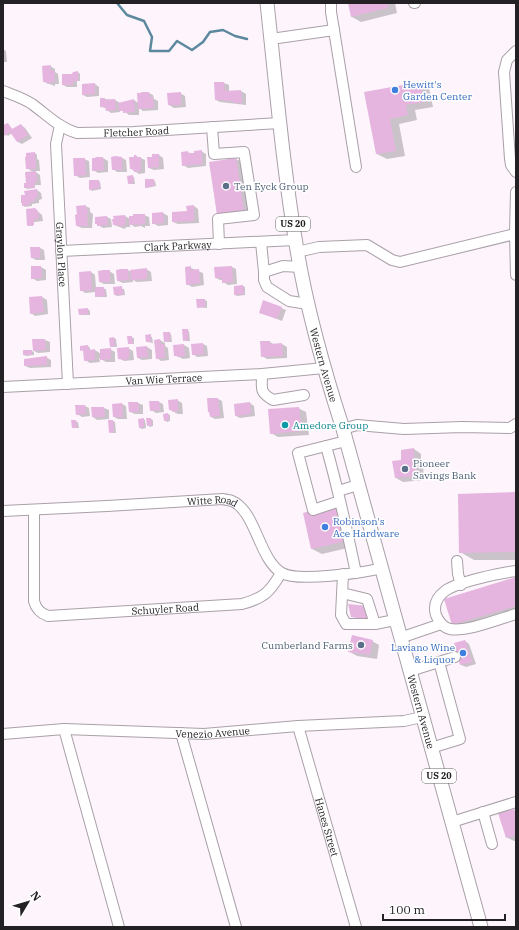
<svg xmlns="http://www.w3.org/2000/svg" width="519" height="930" font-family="'IBM Plex Serif',serif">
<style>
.shadow{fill:#0003}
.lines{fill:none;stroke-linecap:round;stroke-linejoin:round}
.stream{stroke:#5c899e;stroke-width:2.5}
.building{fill:#e5b5e0}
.minor-casing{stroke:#a9a0a8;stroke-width:12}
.major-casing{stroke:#a9a0a8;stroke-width:15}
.minor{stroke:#fff;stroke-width:10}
.major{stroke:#fff;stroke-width:13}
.shop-dot{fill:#3f7fe0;stroke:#fff;stroke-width:1.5}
.service-dot{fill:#5c6f8a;stroke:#fff;stroke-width:1.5}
.culture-dot{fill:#0f9aa8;stroke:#fff;stroke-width:1.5}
.labels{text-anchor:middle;stroke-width:3;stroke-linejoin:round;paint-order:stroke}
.shield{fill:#fff;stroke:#666466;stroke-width:1}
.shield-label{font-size:9px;font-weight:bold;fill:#242124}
.shop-label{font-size:10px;fill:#366cbe;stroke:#fff;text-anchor:start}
.street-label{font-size:10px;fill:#242124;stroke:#fff}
.service-label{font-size:10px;fill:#4e5e75;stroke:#fff;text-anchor:start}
.culture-label{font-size:10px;fill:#0d838f;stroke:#fff;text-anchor:start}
</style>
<rect width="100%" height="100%" fill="#fdf4fc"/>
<path class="shadow" d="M349 3H395L397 13 361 22 352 17Z
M3 49 6 51 7 62H3Z
M50 66 55 69V72L58 74 59 84H55V86L44 82Z
M78 72 80 74V81H77V87H67L63 85 72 75Z
M215 83H224L229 85V92L241 91 246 94V105L220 102 216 100Z
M420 83 429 88 433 107 415 110 417 120 399 124 405 156 387 159 377 154 366 93Z
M95 84 99 87V96L87 97 83 95Z
M149 93 153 95 154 99 158 101V110L143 111 139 108V115H129L124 111H120V112L111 113 107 110 106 108 101 107 105 99 115 100 120 103H124V102L134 100 138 103Z
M180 93 185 96 186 107 174 108 169 105Z
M8 124 13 130 21 125 25 128 32 138 22 144 18 142 12 133 8 136 3 131V127Z
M201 151 206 154V166L188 168 183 165 188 152 191 154Z
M35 153 37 155V159L39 160 40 171H34L40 175 41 185H35V188L27 189 25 187 33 172 27 168Z
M159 155 163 158 164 169 154 170 149 168Z
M136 156 145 160V173L139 174 130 168Z
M103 158 108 161V172L98 173 93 170Z
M122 158 126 160 127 172H117L113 169Z
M84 159 89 161 90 177 80 178 75 175Z
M236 159 246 164 253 215 227 219 217 214 210 163Z
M132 176 134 177 135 184H130L129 183Z
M153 180 155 181 156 186 147 188 146 187Z
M98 181 100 182 101 189 92 191 90 189Z
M37 190 41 193 42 199 39 200V203L32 204V206L25 207 23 205 26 196Z
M85 206 90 208V212L93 214 92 228H82L77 226Z
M194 206 198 209 199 223 178 224 173 222Z
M35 209 42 215 43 221 35 222 36 226 35 222H33V226H30L28 225Z
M163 213 168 216V225L158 226 153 223Z
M144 215 149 217 150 226H145V228L141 226 135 227 130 224V227H126L125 229 114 225 125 216 130 219Z
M107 217 111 219 112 227 103 228 98 225Z
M40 248 44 250 45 260H36L32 258Z
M41 267 46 270V280L37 281 32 278Z
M232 267 236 269 237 284 228 285 223 282V280H220L216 278Z
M191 268 203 273 204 285 192 287 187 284Z
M146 269 151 272 152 281 137 282 133 280V282L123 283 118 281 128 270 131 272Z
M109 271 114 274 115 284H104L100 282Z
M91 272 95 275 96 288 106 289 107 297H98L96 296V292L85 293 81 290Z
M243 286 245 287V295L237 296 235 295Z
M114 288 124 289 125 295 117 296 115 295Z
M42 297 47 300 48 314 35 316 31 313 30 298Z
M205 300 207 301V308L198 307Z
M264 301 286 310 282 321 260 312Z
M88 309 90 311V315H82L80 314Z
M187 330 189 331 190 341H186L184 340Z
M169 333 171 334 172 342H167L165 341Z
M150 336 152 337 153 343 147 342Z
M128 337 134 338V344H129Z
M114 338 116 339 117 347H113L111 346Z
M45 340 50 342V352L38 353 34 351Z
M160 340 165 343V346L168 348 169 360 161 361 157 358Z
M270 342 275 345 282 344 287 347V358L267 359 262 356Z
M203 344 207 346 208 356 197 357 193 354Z
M184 345 189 348 190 358 183 359 175 355Z
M88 346 90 348V351L95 350 101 354 110 349 115 352V362H106L99 358 100 362 90 363 85 360 84 351 81 350Z
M147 347 152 350V359L142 360 138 358Z
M128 348 133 351 134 360 124 361 119 358Z
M32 351 34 352V355L26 356 24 355Z
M46 357 51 360V367L30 368 25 366Z
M218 399 222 401 224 418 215 419 211 417Z
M177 400 182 403 183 414H178L170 410Z
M159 402 163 404 164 412 156 413 151 410Z
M129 403H138L143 405V414H135L130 412Z
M250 403 254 406 255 416 240 418 236 416Z
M122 404 126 406 127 419H118L114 417Z
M85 406 89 408 90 416 82 417 77 414Z
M92 408H104L109 410V419L97 420 93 417Z
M298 408 306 412 309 435 278 437 271 433Z
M168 414 170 415V421L167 422 165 420Z
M143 419 145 420 146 428 142 429 140 428Z
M151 419 153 420V426L150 427 148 425Z
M72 421 78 422 79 428H73Z
M113 421 115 422 116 433H112L110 432Z
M414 449 421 454V462L423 464 424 480 403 482 396 478 402 461Z
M516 493V560H474L460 552Z
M346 511 356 546 322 554 312 549Z
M516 579V614L462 630 453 624Z
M372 641 379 645 377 659 357 656 350 652Z
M465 641 469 644 476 664 466 667 461 665 455 644Z
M514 810 516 811V841H514L506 837Z"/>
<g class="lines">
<path class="stream" d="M117 3 127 15 144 21 152 37 150 51H169L177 41 192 50 203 42 210 32 223 30 235 36 247 39"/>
</g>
<path class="building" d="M348 3H387L388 8 351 17Z
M51 65 50 71 54 70 55 82H50V83L47 84V82H43L42 66Z
M78 71V81H73V85H62V74H72L73 72Z
M214 82H224L225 91 241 90 242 103H233V101H225V100H215Z
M420 82 424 102 406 105 408 115 390 119 396 151 376 154 364 92Z
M95 83V94L82 95V84Z
M141 92H149L150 97H153L154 108 138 109 137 93H141Z
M181 92V105H168L167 93Z
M100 98H105V100L115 99 116 110 106 111 105 107H100Z
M134 99 135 112 123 113V111H119L118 103Z
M8 123 12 129 21 124 28 135 17 142 10 132 5 136 3 133V125Z
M202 150V164L182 166 181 152 188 151V153H194V151Z
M35 152 36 169H26L25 157H26V153Z
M152 154H159V167L148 168 147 157H152Z
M134 155H136L137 157H141V171L134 172 133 169H130L129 157H134Z
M115 156 122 157V170H112L111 157Z
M96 157H103L104 170 92 171V158H95Z
M73 158H85L86 175 74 176Z
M236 158 244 210 217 214 209 162Z
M36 171 37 182 34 183V188H24V183H26L25 172Z
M133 175V183L128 184 127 176Z
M145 179H154V186L145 188Z
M89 180H99L100 188 89 190Z
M37 189 38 197 35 198V201L30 202V205L22 206V203H21V195H25L24 191Z
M86 205V209L88 210 89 213H87L88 226H76L75 215 77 214 76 206Z
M194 205V221L172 222V212L187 211 186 206Z
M35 208 38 211 39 218 34 220V225L27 226 26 209Z
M163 212 164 223 152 224V213Z
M133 214H145V224H141V225L138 226V224L129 225V216H133Z
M125 215 126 224 120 227 119 225H113L112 219H114L113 216Z
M107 216 108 225 97 226V224H95V217Z
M30 247H40V258H31Z
M31 266H41L42 278 31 279Z
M191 266V270L199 269 200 283 186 285 185 267Z
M232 266 233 282 222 283V278H215L214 267Z
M147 268V279L131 280 130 270Z
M121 269H128L129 280 117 281 116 270Z
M103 270H110V282H99L98 271Z
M91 271 92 290 80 291 79 272Z
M243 285 244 294 234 295V286Z
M122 286 123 295H114L113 287Z
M95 287H104L105 296 95 297Z
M42 296 44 312 30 314 29 297Z
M196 299H205V307L197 308Z
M263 300 282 307 277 319 259 313Z
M88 308V314L79 315 78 309Z
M182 329H188V340L183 341Z
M163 332H170V341L164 342Z
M151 334V342H146L145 335Z
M127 336H132L133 344H128Z
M114 337 115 346 110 347 109 338Z
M32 339H45L46 350 33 351Z
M160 339 161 344H164L165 358 156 359 154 340Z
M260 341H270V344L282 343 283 356 261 357Z
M203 343 204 354 192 355 191 344Z
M184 344 185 356 177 357V356H174L173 345Z
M88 345 89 350 95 349V360L84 361 83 350 80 351V346Z
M147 346 148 357 137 358 136 347Z
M129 347V358L125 360 118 359 117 348Z
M111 348V359L100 360V349Z
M23 350H32V355H23Z
M47 356V365L24 366V359Z
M207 398H218L220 416 210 417 209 412H208Z
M178 399V411L173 412 172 410H169L168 400Z
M149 401H159L160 410 150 411Z
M128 402H138L139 412H129Z
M250 402 251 414 235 416 234 404Z
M122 403 123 417H113L112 404Z
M75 405H85L86 414 76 415Z
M91 407H104L105 417H92Z
M299 407 302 431 270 434 268 409Z
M168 413 169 420 164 421 163 414Z
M144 418V427L139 428 138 419Z
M146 418H151L152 425 147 426Z
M71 420H76L77 428H72Z
M108 420H113L114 432 109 433Z
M414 448V459L416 458 417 476 395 478 392 461 401 460V450Z
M516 492V552L459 553 458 494Z
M336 504 347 541 311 549 303 513Z
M516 577V606L452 625 444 599Z
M348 604 367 606 370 620 351 617Z
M352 635 373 640 370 655 348 652Z
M465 640 472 662 460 665 454 643Z
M514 809 516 817V835L506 838 498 813Z"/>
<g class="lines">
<g class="minor-casing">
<g id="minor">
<path d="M414 3H415"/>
<path d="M334 30 356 167"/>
<path d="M271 39 334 30 331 12V3"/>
<path d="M516 51 507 60 504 72 510 159 511 165 516 172"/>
<path id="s1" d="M3 91C13 95 23 98 32 104 46 114 59 128 77 133L134 132 280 123"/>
<path id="s2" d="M60 125 56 144 68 384"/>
<path d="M212 127 214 154 244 152 254 215 218 219 219 244"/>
<path d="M515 234 516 275"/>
<path d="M261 242 264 272"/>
<path id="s3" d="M61 251 295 240"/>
<path d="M297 252 319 247 367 245 392 260 400 262 515 234 516 192"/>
<path d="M300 267 283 266 264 272V280L267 287 289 301 308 304"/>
<path d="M262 374C262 389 259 392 273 400L304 395"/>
<path id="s4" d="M3 387 262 374 324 368"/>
<path d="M343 429 357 425 404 429 462 427 510 428 516 424"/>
<path d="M326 446 346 441"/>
<path d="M338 491 358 485"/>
<path d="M340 501 313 510 298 453 326 446C338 488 347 530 356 573"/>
<path id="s5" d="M34 510V601C36 609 40 613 48 616L242 604C264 598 270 592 281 573"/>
<path id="s6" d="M3 511 107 506 223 499C226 500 229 500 232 501 256 511 259 560 282 573 297 582 363 573 382 568"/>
<path d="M457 561 458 574 461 585"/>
<path d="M516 571C500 573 457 582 445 591 437 597 433 605 436 615 438 621 444 628 450 629 467 632 499 619 516 614"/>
<path d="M342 593 367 599 375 624H346L341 615 343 574"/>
<path d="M375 624 395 620"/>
<path d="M400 638 441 624"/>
<path d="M410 671 455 657"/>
<path id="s7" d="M298 726 356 927"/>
<path d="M64 729 119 927"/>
<path d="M181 733 236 927"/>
<path id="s8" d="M3 734 64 729 204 734 298 726 404 721 422 717"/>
<path d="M431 748 460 739 439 662"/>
<path d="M483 812 492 844"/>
<path d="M452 822 516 802"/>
</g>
</g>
<g class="major-casing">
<g id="major">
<path id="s9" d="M267 3C276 85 283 168 297 250 307 310 324 370 343 429L481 927"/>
</g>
</g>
<use href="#minor" class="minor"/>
<use href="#major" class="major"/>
</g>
<g class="shop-dot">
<circle cx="395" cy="90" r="4"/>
<circle cx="325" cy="527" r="4"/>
<circle cx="463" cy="653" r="4"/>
</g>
<g class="service-dot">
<circle cx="226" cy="186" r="4"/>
<circle cx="405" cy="469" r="4"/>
<circle cx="361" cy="645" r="4"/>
</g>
<circle class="culture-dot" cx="285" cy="425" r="4"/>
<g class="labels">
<g class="shield">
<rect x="276" y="217" width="34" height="14" rx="3"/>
<rect x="422" y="769" width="34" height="14" rx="3"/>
</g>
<g class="shield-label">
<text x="293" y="227">US 20</text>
<text x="439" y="779">US 20</text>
</g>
<g class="shop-label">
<text x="403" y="88">Hewitt's<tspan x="403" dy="12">Garden Center</tspan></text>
<text x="333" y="525">Robinson's<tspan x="333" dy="12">Ace Hardware</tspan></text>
<text x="455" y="651" text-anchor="end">Laviano Wine<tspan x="455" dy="12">&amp; Liquor</tspan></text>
</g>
<g class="street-label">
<text dy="4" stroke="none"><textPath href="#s1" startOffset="145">Fletcher Road</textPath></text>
<text dy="4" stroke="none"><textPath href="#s3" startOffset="117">Clark Parkway</textPath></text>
<text dy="4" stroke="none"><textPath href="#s2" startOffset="130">Graylon Place</textPath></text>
<text dy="4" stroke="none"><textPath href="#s9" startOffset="367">Western Avenue</textPath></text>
<text dy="4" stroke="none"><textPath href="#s4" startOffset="161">Van Wie Terrace</textPath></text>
<text dy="4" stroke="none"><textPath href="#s6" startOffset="210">Witte Road</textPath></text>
<text dy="4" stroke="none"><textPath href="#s5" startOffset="230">Schuyler Road</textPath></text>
<text dy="4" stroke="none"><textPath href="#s9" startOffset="727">Western Avenue</textPath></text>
<text dy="4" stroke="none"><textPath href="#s8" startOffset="210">Venezio Avenue</textPath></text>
<text dy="4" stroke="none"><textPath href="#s7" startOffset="105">Hanes Street</textPath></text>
</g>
<g class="service-label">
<text x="234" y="190">Ten Eyck Group</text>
<text x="413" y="467">Pioneer<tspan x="413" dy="12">Savings Bank</tspan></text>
<text x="353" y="649" text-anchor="end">Cumberland Farms</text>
</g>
<g class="culture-label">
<text x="293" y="429">Amedore Group</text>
</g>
</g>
<rect width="519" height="930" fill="none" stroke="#242124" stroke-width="8"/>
<g transform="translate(28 902) rotate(52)" stroke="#ffffff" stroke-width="3" paint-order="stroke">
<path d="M0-3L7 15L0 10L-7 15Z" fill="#242124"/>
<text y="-6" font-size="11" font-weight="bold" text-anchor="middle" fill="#242124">N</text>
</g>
<path d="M383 914v6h122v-6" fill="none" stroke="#242124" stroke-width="2"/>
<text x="389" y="914" font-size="12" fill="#242124" stroke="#ffffff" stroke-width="3" paint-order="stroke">100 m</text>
</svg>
